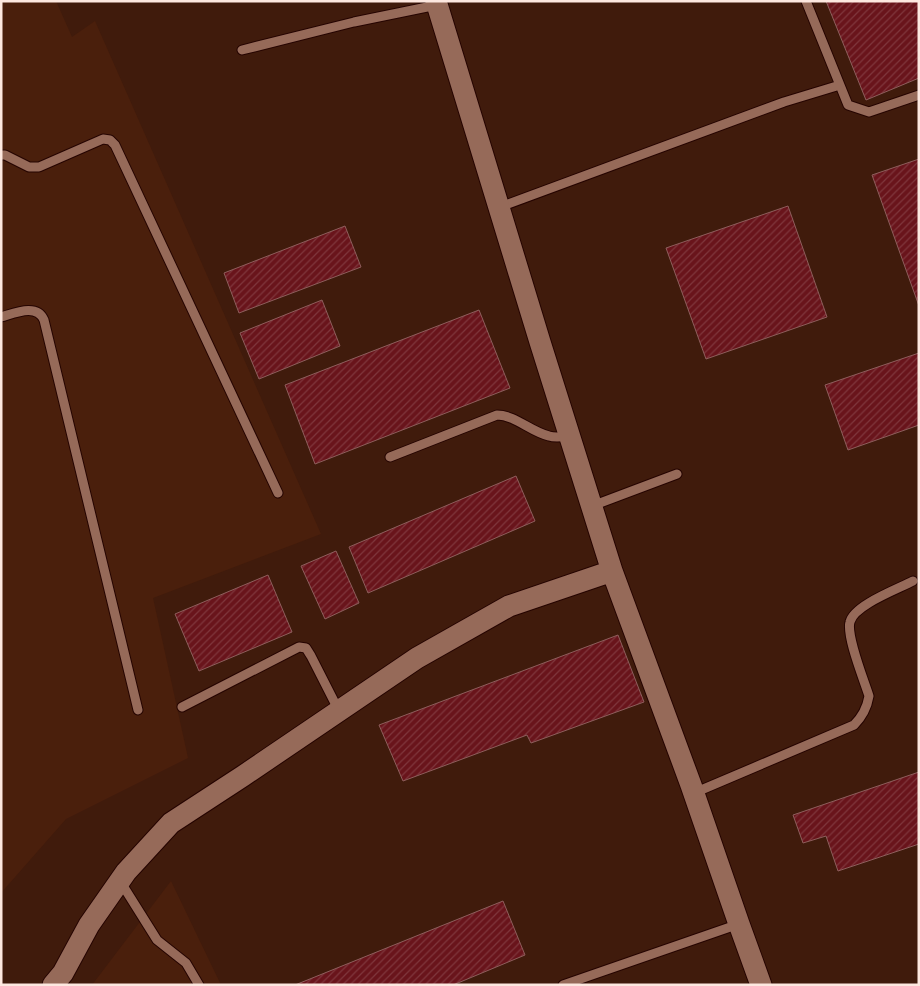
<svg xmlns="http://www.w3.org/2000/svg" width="920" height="986" font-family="Merriweather,serif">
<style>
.built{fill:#4a1f0c}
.building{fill:url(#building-hatch);stroke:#8e5e5c}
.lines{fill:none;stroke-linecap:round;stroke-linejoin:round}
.service-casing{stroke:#250400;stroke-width:11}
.tertiary-casing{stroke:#250400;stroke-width:23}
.service{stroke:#966a59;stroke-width:9}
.tertiary{stroke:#966a59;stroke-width:21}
</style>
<defs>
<pattern id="building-hatch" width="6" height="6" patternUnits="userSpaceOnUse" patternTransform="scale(1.25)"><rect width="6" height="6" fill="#69141b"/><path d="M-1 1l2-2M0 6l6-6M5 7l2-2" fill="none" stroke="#7f363c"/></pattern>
</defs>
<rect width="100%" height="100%" fill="#401b0c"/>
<path class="built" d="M1 1H56L72 37 95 21 321 534 153 598 188 758 66 819 1 893Z
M171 881 221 985H92Z"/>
<path class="building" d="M826 1H919V78L866 100Z
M919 159V306L872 175Z
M788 206 827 317 706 359 666 248Z
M345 226 361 267 239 313 224 273Z
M322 300 340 346 259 379 240 333Z
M479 310 510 388 315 464 285 385Z
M919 353V425L848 450 825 385Z
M516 476 535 521 368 593 349 547Z
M336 551 359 603 325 619 301 566Z
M268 575 292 632 199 671 175 614Z
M618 635 644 702 531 743 527 735 403 781 379 725Z
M919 772V844L838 871 826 836 803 843 793 815Z
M503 901 525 955 453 985H295Z"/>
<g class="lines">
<g class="service-casing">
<path id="service" d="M806 1 848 105 869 112 919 95
M242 50 354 22 437 5
M1 155H5L29 167H39L103 139 110 140 115 145 278 493
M500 207 784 102 840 85
M1 317C15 313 37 303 44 320L138 710
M390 457 497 415C515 415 531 432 549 436 555 438 562 437 569 436
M592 506 677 474
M182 707 299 647 306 648 311 656 339 711
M694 793 854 725C863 716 867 708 869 696 864 680 846 636 850 622 854 605 898 589 913 581
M120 881 157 940 186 963 199 985
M563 985 739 924"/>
</g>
<g class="tertiary-casing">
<path id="tertiary" d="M436 1 540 342 612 571 691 785 739 924 761 985
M53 985 63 973 89 925 126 872 171 823 243 776 417 658 509 606 612 571"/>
</g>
<use href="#service" class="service"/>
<use href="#tertiary" class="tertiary"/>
</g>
<rect width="920" height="986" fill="none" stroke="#fde8e0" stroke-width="5"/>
</svg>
